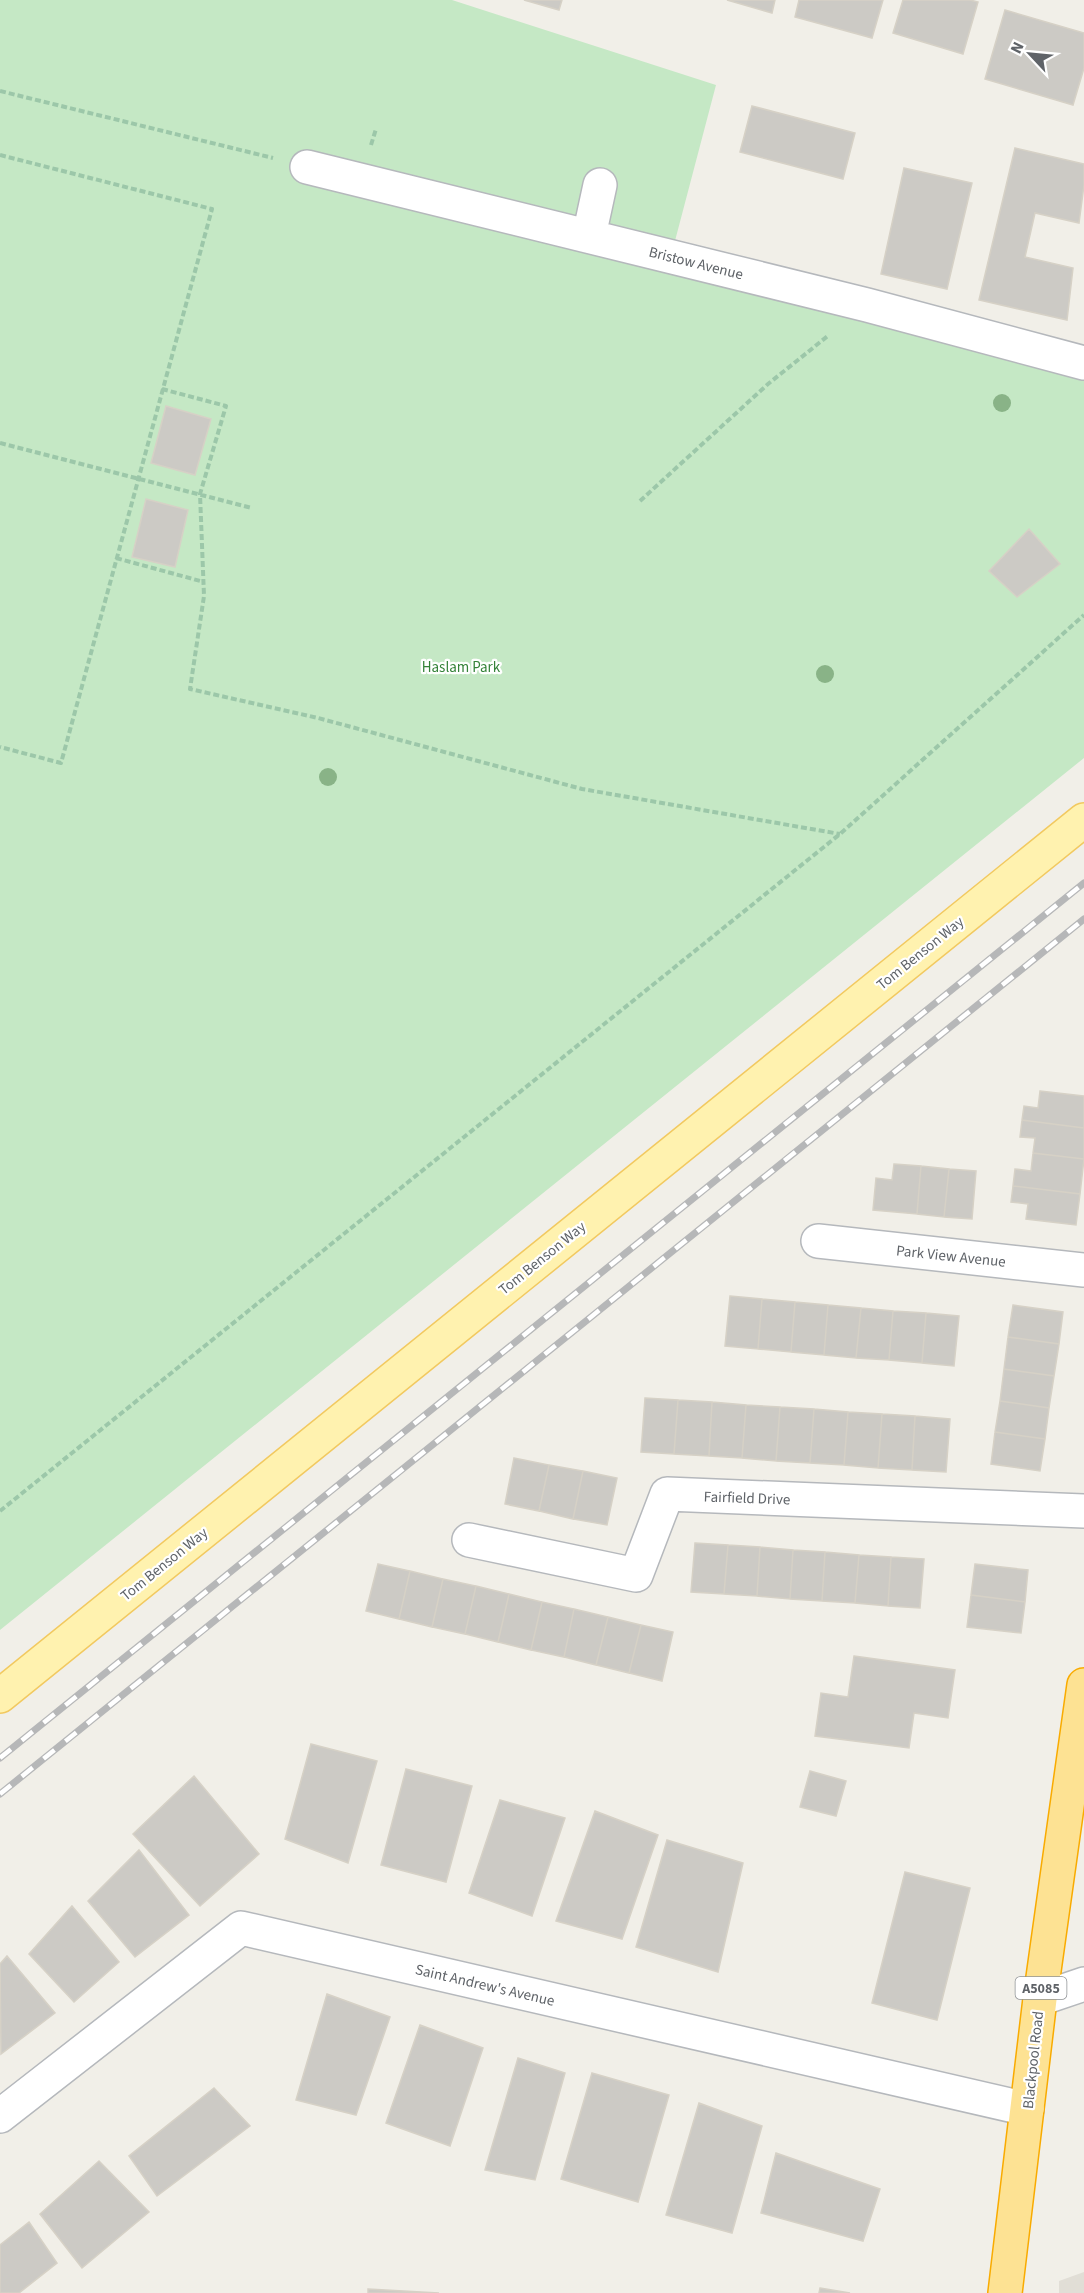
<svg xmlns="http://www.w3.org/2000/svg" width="1084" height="2293" font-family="'Source Sans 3',sans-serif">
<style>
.education{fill:#e1ded6}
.green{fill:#c5e8c5}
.building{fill:#cccac5;stroke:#d6d1c6;stroke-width:1.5}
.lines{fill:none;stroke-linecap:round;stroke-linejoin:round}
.minor-casing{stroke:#b5b8bc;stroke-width:36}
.major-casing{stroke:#f2c960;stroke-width:36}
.highway-casing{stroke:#f9ab00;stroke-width:36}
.path{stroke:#9cc7a9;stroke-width:4;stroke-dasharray:6 3;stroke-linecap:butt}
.minor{stroke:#fff;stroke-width:33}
.major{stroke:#fff2af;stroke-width:33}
.highway{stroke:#fde293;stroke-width:33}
.rail-casing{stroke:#b6b7b8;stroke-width:7}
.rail{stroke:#fff;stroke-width:4.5;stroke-dasharray:14;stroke-linecap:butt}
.tree{fill:#89b387}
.labels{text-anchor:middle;stroke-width:4.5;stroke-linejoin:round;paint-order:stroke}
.shield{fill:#fff;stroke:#8f9295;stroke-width:1.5}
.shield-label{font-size:14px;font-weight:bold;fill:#5f6368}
.street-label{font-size:15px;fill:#5f6368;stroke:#fff}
.park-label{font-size:15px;fill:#348238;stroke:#fff}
</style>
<rect width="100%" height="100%" fill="#f1efe8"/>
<path class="education" d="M1084 2272V2293H1059V2281Z"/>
<path class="green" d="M0 0H452L716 85 671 256 1072 360 1084 379V758L0 1630Z"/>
<path class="building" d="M524 0H562L559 10Z
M727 0H775L772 13Z
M799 0H883L872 38 795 17Z
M903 0H970L978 2 963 54 893 33Z
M1005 10 1084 33V68L1073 105 985 79Z
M752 106 855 133 843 179 740 152Z
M1015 148 1084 164V185L1079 223 1035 213 1025 257 1073 268 1067 320 979 300Z
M904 168 972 183 947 289 881 274Z
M166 406 211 419 195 475 151 463Z
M146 499 188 510 175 567 132 557Z
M1029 529 1060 564 1017 597 989 571Z
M1040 1091 1084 1096V1128L1022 1120 1024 1106 1038 1108Z
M1022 1120 1084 1128V1159L1033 1153 1035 1138 1020 1137Z
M1033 1153 1084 1159 1080 1194 1013 1186 1015 1169 1031 1171Z
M894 1164 921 1166 917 1214 873 1210 876 1178 892 1180Z
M921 1166 949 1169 944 1217 917 1214Z
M949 1169 976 1171 972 1219 944 1217Z
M1013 1186 1080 1194 1076 1225 1026 1219 1028 1204 1011 1202Z
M730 1296 762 1299 758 1349 725 1346Z
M762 1299 795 1302 791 1352 758 1349Z
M795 1302 828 1305 824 1355 791 1352Z
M828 1305 861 1308 856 1358 824 1355Z
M1013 1305 1063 1312 1059 1344 1008 1337Z
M861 1308 893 1311 889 1360 856 1358Z
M893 1311 926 1313 922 1363 889 1360Z
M926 1313 959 1316 954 1366 922 1363Z
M1008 1337 1059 1344 1054 1376 1004 1369Z
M1004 1369 1054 1376 1049 1408 1000 1401Z
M645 1398 678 1400 674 1454 641 1452Z
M678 1400 712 1402 709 1456 674 1454Z
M1000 1401 1049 1408 1045 1439 995 1432Z
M712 1402 746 1405 742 1458 709 1456Z
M746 1405 780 1407 776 1461 742 1458Z
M780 1407 814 1409 810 1463 776 1461Z
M814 1409 848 1412 844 1465 810 1463Z
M848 1412 882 1414 878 1468 844 1465Z
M882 1414 915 1416 912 1470 878 1468Z
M915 1416 950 1419 946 1472 912 1470Z
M995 1432 1045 1439 1040 1471 991 1464Z
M514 1458 549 1465 539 1511 505 1504Z
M549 1465 583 1471 573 1519 539 1511Z
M583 1471 617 1478 607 1525 573 1519Z
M695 1543 728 1545 724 1594 691 1592Z
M728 1545 760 1547 757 1596 724 1594Z
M760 1547 793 1550 790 1599 757 1596Z
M793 1550 825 1552 822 1601 790 1599Z
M825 1552 859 1555 855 1603 822 1601Z
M859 1555 891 1557 888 1606 855 1603Z
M891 1557 924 1559 920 1608 888 1606Z
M378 1564 410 1571 399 1619 366 1611Z
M975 1564 1028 1570 1025 1602 971 1595Z
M410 1571 443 1579 432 1627 399 1619Z
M443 1579 476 1586 465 1634 432 1627Z
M476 1586 509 1594 498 1642 465 1634Z
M509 1594 542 1602 531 1650 498 1642Z
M971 1595 1025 1602 1021 1633 967 1627Z
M542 1602 574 1609 564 1657 531 1650Z
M574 1609 608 1617 596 1665 564 1657Z
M608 1617 641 1625 629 1673 596 1665Z
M641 1625 673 1632 662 1681 629 1673Z
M854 1656 955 1670 948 1718 914 1713 909 1748 815 1736 821 1693 848 1697Z
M311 1744 377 1761 348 1863 285 1839Z
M406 1769 472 1786 446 1882 381 1865Z
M810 1771 846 1781 836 1816 800 1807Z
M194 1776 259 1854 200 1906 133 1834Z
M500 1800 565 1818 532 1916 469 1893Z
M595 1811 658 1835 622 1939 556 1921Z
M667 1840 743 1863 718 1972 636 1947Z
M139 1850 189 1915 135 1957 88 1901Z
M905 1872 970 1888 937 2020 872 2003Z
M72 1906 119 1962 74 2002 29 1954Z
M7 1956 55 2013 1 2054 0 1964Z
M327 1994 390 2017 356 2115 296 2100Z
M420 2025 483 2048 450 2146 386 2123Z
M518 2058 565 2073 535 2180 485 2170Z
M592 2073 669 2095 638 2202 561 2179Z
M214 2088 250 2126 157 2196 129 2156Z
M699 2103 762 2126 732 2233 666 2215Z
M776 2153 880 2189 863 2241 761 2213Z
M99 2161 149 2212 82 2268 40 2214Z
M29 2222 57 2263 19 2293H0V2245Z
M820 2288 850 2293H819Z
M368 2289 439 2293H368Z"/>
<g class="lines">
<g class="minor-casing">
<path id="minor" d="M307 167 867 305 1084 363
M589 236 600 185
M818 1241 1084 1270
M469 1540 636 1575 667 1494 1084 1511
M1040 1999 1084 1984
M0 2116 241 1928 1027 2109"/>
</g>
<g class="major-casing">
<path id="major" d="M0 1696 1084 820"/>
</g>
<g class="highway-casing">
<path id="highway" d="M1005 2293 1040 1999 1084 1685"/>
</g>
<path class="path" d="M0 91 273 158
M371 145 376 129
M0 155 212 209 61 763 0 747
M162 389 226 406 200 494 204 596 190 689 318 718 582 789 840 834
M0 443 252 508
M640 501 768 384 829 335
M116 558 204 582
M0 1511 840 834 1084 615"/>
<use href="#minor" class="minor"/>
<use href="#major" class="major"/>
<use href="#highway" class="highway"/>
<g class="rail-casing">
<path id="rail" d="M0 1758 1084 883
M0 1794 1084 919"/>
</g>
<use href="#rail" class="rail"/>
</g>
<g class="tree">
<circle cx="1002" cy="403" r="9"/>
<circle cx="825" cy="674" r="9"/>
<circle cx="328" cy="777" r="9"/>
</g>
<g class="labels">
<rect class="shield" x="1015.5" y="1977" width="51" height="22" rx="4.5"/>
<g class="shield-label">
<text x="1041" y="1993">A5085</text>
</g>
<g class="street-label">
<text transform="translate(696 263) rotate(14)" y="5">Bristow Avenue</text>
<text transform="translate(920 953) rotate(-39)" y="5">Tom Benson Way</text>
<text transform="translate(951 1256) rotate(6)" y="5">Park View Avenue</text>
<text transform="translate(542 1258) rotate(-39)" y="5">Tom Benson Way</text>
<text transform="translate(747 1498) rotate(2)" y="5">Fairfield Drive</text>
<text transform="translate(164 1564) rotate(-39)" y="5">Tom Benson Way</text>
<text transform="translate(485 1985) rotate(13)" y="5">Saint Andrew's Avenue</text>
<text transform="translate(1033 2060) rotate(-84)" y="5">Blackpool Road</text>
</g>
<g class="park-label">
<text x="461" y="672">Haslam Park</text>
</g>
</g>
<g transform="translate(1030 54) rotate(296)" stroke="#ffffff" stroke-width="4.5" paint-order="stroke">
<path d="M0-4.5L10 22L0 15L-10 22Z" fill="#5f6368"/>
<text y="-9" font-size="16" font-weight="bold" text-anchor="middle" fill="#5f6368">N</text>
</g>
</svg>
